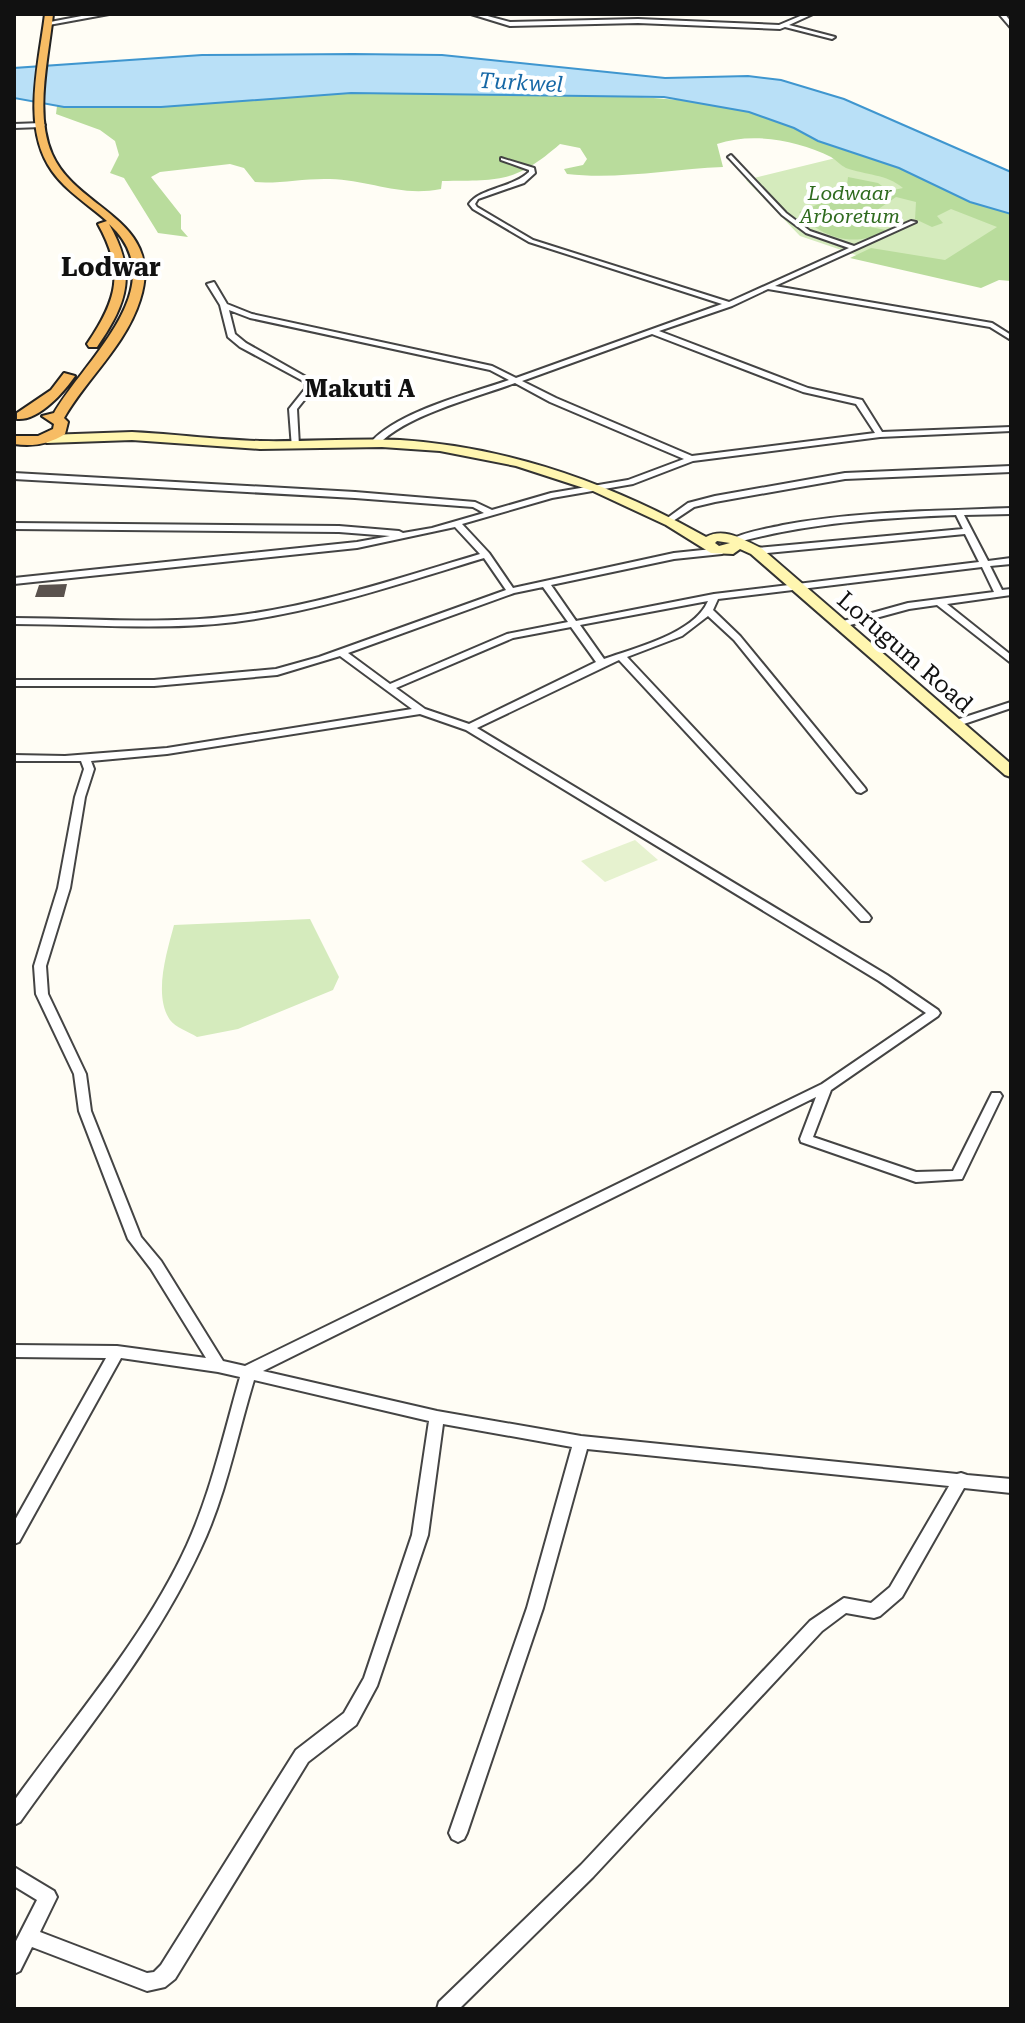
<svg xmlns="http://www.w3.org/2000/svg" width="1025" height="2023" font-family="'Roboto Serif',serif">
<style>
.green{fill:#d5ebbd}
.forest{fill:#b9dc9c}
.pitch{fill:#e6f2cf}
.water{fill:#b9e0f7;stroke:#3f96cf;stroke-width:2}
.building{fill:#5a524d}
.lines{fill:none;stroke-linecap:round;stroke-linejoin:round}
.minor-casing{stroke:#444;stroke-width:4}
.tertiary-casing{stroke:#444;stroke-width:4}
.secondary-casing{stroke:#333;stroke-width:4}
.trunk-casing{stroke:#222;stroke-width:4}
.minor{fill:#fff;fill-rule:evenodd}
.tertiary{fill:#fff;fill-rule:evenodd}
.secondary{fill:#fff6b0;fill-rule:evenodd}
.trunk{fill:#f7bc64;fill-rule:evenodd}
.labels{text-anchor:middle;stroke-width:8;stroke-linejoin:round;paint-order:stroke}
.far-park-label{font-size:20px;font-style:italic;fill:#2f6b1f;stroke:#fff}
.far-water-label{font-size:22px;font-style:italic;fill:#1768a6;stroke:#fff}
.far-quarter-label{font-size:24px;font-weight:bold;fill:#111;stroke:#fff}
.street-label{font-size:24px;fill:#111;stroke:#fff}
.far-district-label{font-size:26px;font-weight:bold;fill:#111;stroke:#fff}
</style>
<rect width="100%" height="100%" fill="#fffdf5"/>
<path class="green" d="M848 155 1011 222 955 279 865 258 800 236 746 180Z
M310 919 339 977 333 990 238 1029 197 1037C189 1032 175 1027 170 1020 153 995 167 952 174 925Z"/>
<path class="forest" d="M431 92 604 94 703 102 749 112 794 128 899 168 970 202 1011 214V281L999 280 981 288 850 258 871 248 945 260 997 227 951 209 937 216 943 223 932 227 915 219 916 202 896 197 877 210 844 222 886 230C856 249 820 238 799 212L846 193 848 177 878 183 889 191 903 188C887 174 865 175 846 168 840 165 836 160 831 157 797 140 752 132 717 144L723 167C671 169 618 180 567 174L564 169 583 165 587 159 580 148 560 144C514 184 499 180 442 181L441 189C399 197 370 180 330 179 305 178 279 184 255 182L244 168 230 164 160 172 151 177 181 215V229L188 237 158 233 124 178 110 173 119 155 115 141 100 130 56 114 57 106 161 107 351 93Z"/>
<path class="pitch" d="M635 840 658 860 605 882 581 861Z"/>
<path class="water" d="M353 54 442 55 665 78 748 76 781 80 844 99 1011 172V214L970 202 899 168 818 141 794 128 749 112 664 97 351 93 161 107H64L14 98V68L202 55Z"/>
<path class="building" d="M67 584 64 597H35L39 585Z"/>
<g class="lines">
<g class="minor-casing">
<path id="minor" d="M471 14H480L510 22 638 19 779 25 805 14H813L789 25 835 37 832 39 785 27 780 29 638 23 510 26Z
M999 14H1005L1011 22V28Z
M14 124 42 123 45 125 42 127 14 128Z
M731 155 786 213 810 231 854 246 911 221 916 222 775 286 992 323 1011 335V340L990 327 768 289 732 306 659 331 808 388 862 400 882 432 1011 427V431L880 437 693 461 633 484 552 498 462 524 489 553 513 588 674 553 722 548 726 551 722 554 674 559 551 585 576 621 714 594 979 562 965 534 756 554 752 551 756 548 963 529 956 515C878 518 809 523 734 543L730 540C744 532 766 529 783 525 858 511 935 511 1011 508V514L964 515 988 561 1011 558V564L990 566 1002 590 1011 589V595L947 604 1011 655V663L937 605 909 609 839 628 834 625 836 623 908 603 994 592 982 567 718 599 713 610 740 636 865 788 866 790 861 793 857 792 734 640 708 616 682 636 627 657 869 915 871 918 869 921H861L619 660 477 728 887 975 938 1010 940 1013 938 1016 831 1090 813 1137 916 1172 953 1171 992 1093H1000L1002 1096 962 1179 916 1182 801 1142 800 1139 816 1097 263 1371 437 1411 581 1436 957 1474 961 1473 967 1475 1011 1479V1493L964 1488 902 1597 880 1616 874 1618 846 1613 822 1631 593 1877 459 2009H437L439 2002 581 1865 810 1621 844 1598 871 1603 890 1587 949 1486 587 1449 543 1608 467 1833 464 1839 458 1842 452 1839 449 1833 527 1608 572 1447 443 1424 428 1535 377 1686 356 1725 308 1762 175 1979 165 1987 147 1991 32 1947 20 1971 14 1974V1945L37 1900 14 1886V1867L54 1891 57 1897 40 1932 147 1973 154 1972 161 1965 296 1750 344 1713 364 1678 412 1535 429 1421 254 1380C237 1436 226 1495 201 1548 155 1648 83 1733 20 1822L14 1825V1801C73 1719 145 1637 187 1545 211 1492 224 1433 240 1377L218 1372 121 1358 19 1542 14 1544V1522L106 1358 14 1357V1345L117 1346 206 1358 151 1269 128 1239 79 1111 74 1074 36 994 34 966 58 888 75 797 84 769 81 761H14V755L65 756 167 748 412 709 340 656 277 675 154 686H14V680H154L276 669 319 657 506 590 484 558C402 583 320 611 235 622 162 631 87 624 14 624V618C87 618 160 625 233 616 317 606 399 578 480 554L455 527 357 548 14 584V578L357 542 390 536 339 532 14 529V523L339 526 399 531 403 533 432 528 484 513 473 507 355 498 14 479V473L355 492 475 502 492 510 551 493 628 480 684 459 550 402 515 383C475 398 405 415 377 446H371V442C399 411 469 394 509 380L490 370 250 318 229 310 235 334 246 343 313 381V389L297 409 299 446 292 448 289 409 305 389V382L240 347 228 337 220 305 207 284 214 282 227 304 252 314 492 366 516 378 722 304 529 242 473 209 469 204C480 188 512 188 529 172V170L501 160V158L534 168 535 173 524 183 478 199 475 204 477 207 533 240 729 302 849 248 806 233 782 215 729 158 728 157ZM652 334 803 392 856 404 875 433 692 456 556 398 522 381ZM543 587 568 622 507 634 390 684 348 653 514 593ZM708 601C694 634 634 648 604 659L580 625ZM571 627 596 662 469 724 425 709 396 688 513 638ZM420 714 466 730 879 981 926 1013 822 1084 245 1366 223 1361 161 1261 141 1237 91 1111 86 1074 48 994 46 966 70 888 85 797 94 769 91 761 167 754Z
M1011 466V472L845 479 715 502 694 507 673 521 666 519 688 503 715 496 845 473Z
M1011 702V708L958 726H950L949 724 950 722Z"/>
</g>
<g class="tertiary-casing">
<path id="tertiary" d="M92 14H109L49 25 45 23Z"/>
</g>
<g class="secondary-casing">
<path id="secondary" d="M132 432C175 434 217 440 260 441 307 442 354 438 400 440 509 447 612 484 706 537 725 527 743 540 761 548L1011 764V777L1005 775 751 554 740 549 733 554 711 553 666 525 593 491 516 466 440 451 382 447 260 449 132 440 47 443 41 439 47 435ZM717 541 730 543 719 546 715 543Z"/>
</g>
<g class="trunk-casing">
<path id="trunk" d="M45 14H53C49 56 34 113 52 154 77 211 166 219 140 300 126 345 87 378 64 418L68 422 65 434C49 444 33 447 14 444V436H38L53 429 54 424 42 416 54 413C85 359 176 285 109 224 137 273 128 302 97 347H89L87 344C117 300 125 272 98 224L107 221C89 205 66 191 52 171 21 128 39 63 45 14Z
M64 373 75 376C64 392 39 421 17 419V413L51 390Z"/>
</g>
<use href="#minor" class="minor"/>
<use href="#tertiary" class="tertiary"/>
<use href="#secondary" class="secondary"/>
<use href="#trunk" class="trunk"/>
</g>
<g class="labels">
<g class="far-park-label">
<text x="850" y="200">Lodwaar<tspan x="850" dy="23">Arboretum</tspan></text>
</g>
<g class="far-water-label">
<text transform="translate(521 82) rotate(3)" y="8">Turkwel</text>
</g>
<g class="far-quarter-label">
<text x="360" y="397">Makuti A</text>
</g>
<g class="street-label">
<text transform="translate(905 652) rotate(41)" y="8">Lorugum Road</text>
</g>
<g class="far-district-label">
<text x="111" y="276">Lodwar</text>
</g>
</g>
<rect width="1025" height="2023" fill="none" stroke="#111111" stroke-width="32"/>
</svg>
